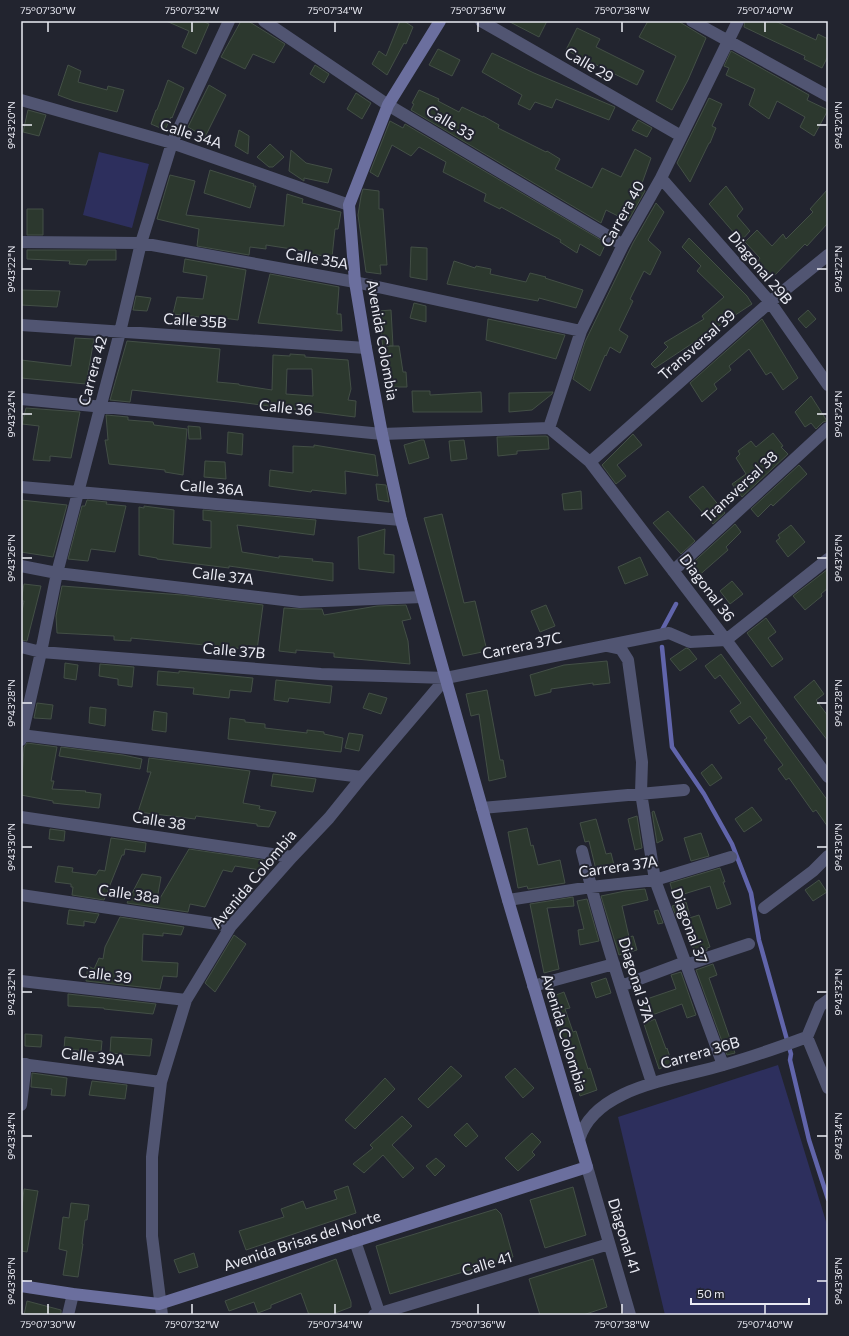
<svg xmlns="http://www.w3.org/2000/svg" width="849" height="1336" font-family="Commissioner,sans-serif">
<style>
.green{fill:#2d2f5d}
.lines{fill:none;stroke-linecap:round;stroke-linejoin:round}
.stream{stroke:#6165ab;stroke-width:4.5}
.building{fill:#2c382e;stroke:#434f46;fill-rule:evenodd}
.street{stroke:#515572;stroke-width:12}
.secondary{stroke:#6b6f9e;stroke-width:12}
.ticks{fill:none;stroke:#eaebf4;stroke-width:1.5}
.labels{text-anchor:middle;stroke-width:4;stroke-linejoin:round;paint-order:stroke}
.street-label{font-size:15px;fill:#eaebf4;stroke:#22242f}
.neatline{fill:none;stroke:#eaebf4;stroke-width:1.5}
.ticks-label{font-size:10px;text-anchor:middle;fill:#eaebf4}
</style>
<rect width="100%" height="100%" fill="#22242f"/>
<path class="green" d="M99 152 149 164 132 228 83 215Z
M778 1065 828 1228V1315H665L618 1117Z"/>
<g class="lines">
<path class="stream" d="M661 632 676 604
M662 647 672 747 704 794 732 844 751 893 759 940 791 1054 790 1060 809 1140 828 1199"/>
</g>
<path class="building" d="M166 21H202L209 24 196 54 182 47 189 31Z
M241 21H248L285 44 274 63 253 54 245 69 221 57Z
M400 21H404L413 27 406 44 404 43 387 75 372 64 379 51 386 56Z
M508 21H547L539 37Z
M648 21H678L706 38 688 80 672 110 656 101 676 56 639 37Z
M745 21H775L816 40 818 34 828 39V56L822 68 804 59 805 56 744 27Z
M577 28 600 39 596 47 644 71 637 85 566 50Z
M438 49 460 60 452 76 429 65Z
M731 51 809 95 807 100 828 110 814 136 800 127 805 117 777 101 769 119 749 105 755 89 726 75 729 68 724 66Z
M492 53 534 73 615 107 609 120 556 99 552 108 535 102 530 110 518 104 522 95 482 72Z
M68 65 81 71 78 82 107 90 108 86 124 90 117 112 74 101 58 95Z
M315 65 329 74 324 83 310 74Z
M168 80 184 88 172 118 171 117 165 130 151 124 156 110H157Z
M209 85 226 95 205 137 188 127Z
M419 90 439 99 438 101 459 112 462 107 483 117V116L499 125 498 128 546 152 547 151 560 159 555 169 592 188 602 168 621 177 635 149 651 158 641 186 645 191 628 221 606 210 601 223 411 110 414 104 412 103Z
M356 93 371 103 362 119 347 109Z
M709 98 722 104 712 126 716 128 710 143H709L690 182 677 163Z
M28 110 46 115 39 136 23 132Z
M638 120 652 128 647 137 632 130Z
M390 121 403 128 405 124 606 243 600 256 580 244 577 253 560 242 561 240 501 207 500 209 484 201 486 194 443 172 446 162 419 147 411 156 392 145 378 177 370 172Z
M239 130 249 136 248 154 235 146Z
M270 144 284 157 273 167H269L257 157Z
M291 150 306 163 332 169 328 183 304 178V181L289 171Z
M210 170 254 184 253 186H256L250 208 204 193Z
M170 175 195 181 186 215 284 226 287 194 303 199 302 203 341 212 338 229H335L332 257 311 254V252L266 245V249L250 247 249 255 197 246 199 229 157 219Z
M726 186 743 209 737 216 750 231 741 241 709 204Z
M363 189 379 191V209H383L387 265H380L381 274 366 272 358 215 361 196Z
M828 189V223L807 246 805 244 772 278 758 261 760 258 745 242 757 230 772 246 783 234 786 239 813 212 810 209Z
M656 203 664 212 648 240 661 252 650 275 644 271 630 299 633 301 619 330 628 336 620 353 610 347 606 356 605 355 590 391 573 379 585 342 633 243Z
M27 209H43V235H27Z
M689 238 747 296 752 304 655 368 651 364 668 347 664 343 704 319 702 316 724 297 697 271 701 266 682 247Z
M411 247 427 248V280L410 277Z
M27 250H116V260H88L86 265 69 264 70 261 27 259Z
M185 259 246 270 238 320 208 316V318L173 314 177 297 203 299 207 276 183 272Z
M454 261 475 268 476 266 491 269 490 274 526 282 530 273 546 277 545 278 583 290 576 308 539 298 538 301 447 284Z
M270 274 339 287 337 314H341L342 331 258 323Z
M21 290 60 291 57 307 21 305Z
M136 296 151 298 147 311 133 310Z
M414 303 426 306V322L410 318Z
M391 310 393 346H385H399L403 372H406L407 387H387L379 311Z
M808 310 816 319 806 328 798 319Z
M488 319 565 335 556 359 486 340Z
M762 319 798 378 783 390 771 372 766 375 749 349 729 366 731 370 714 384 717 389 702 402 690 383Z
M75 338 94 339 86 384 21 378V360L71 366Z
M127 341 220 349 217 382 239 384V385L272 390 273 355 290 356V354L305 355V357L348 360 351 389 348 400 356 401 355 417 238 402 132 390 130 402 110 400ZM287 369H312L313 396 286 394Z
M412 391H430V395L481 392 482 412H413Z
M553 392 552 394 532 410 509 412V393Z
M811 396 827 421 823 422 816 429 811 423 805 427 795 412Z
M26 408 80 412 71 458 50 456V461L33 460 39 426 22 424Z
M106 415 128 417V420L153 422 154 425 187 429 183 475 165 472V470L109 464 105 440H108Z
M188 426 200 427 201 439H189Z
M228 432 243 434 242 455 227 453Z
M773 433 783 446 781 447 788 454 742 497 732 484 746 474 736 458 740 454 738 451 751 441 756 447Z
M633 434 642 445 617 465 626 476 616 484 602 465Z
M546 436 548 437 549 449 517 451V454L498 456 497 437Z
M421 440H424L429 458 409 464 404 445Z
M464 440 467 459 451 461 449 441Z
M314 445 375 455 378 476 345 471 346 494 312 490 311 492 269 486 270 470 293 473V446L314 447Z
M205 461 225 462 226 479 204 477Z
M799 465 807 474 773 506 771 504 758 517 751 509Z
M376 484 386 485 389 502 378 500Z
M703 486 725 513 713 524 689 497Z
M581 491 582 509 564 510 562 494Z
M21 500 67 505 53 557 21 552Z
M87 500 107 502 106 504 126 506 115 552 91 549 88 561 68 559 82 506H85Z
M144 506 174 510 173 544 211 548V521L203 520V510L316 520 314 535 237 525 242 552 279 558V556L313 559 312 561 333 563V581L257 570 229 566V568L157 559V558L139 555V507L144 508Z
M668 511 695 541 681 554 653 523Z
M442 514 464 603 475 601 487 651 463 656 424 518Z
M735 524 741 532 726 547 728 550 696 578 687 568Z
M791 525 805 542 788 557 776 541 780 538 778 535Z
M385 529 384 554 394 555V573L359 569 358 537Z
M640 557 648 575 625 584 618 567Z
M828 569V588L821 594 822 596 805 610 793 596Z
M732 581 743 594 730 604 720 591Z
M24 584 41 586 27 641 21 640V616L24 601H21Z
M62 586 182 595 263 605 257 650 131 638V641L114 640V636L57 633 56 616Z
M406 605 411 619 402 621 408 641 410 664 334 657V653L296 650V653L279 651 284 608 300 609H322L324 615 377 606Z
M546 605 555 626 540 632 531 611Z
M766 618 776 632 768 638 783 659 772 667 747 633Z
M686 648 689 649 697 659 680 671 670 659Z
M721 654 828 801V827L816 810 813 812 789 778 786 780 778 769 783 765 764 740 767 738 750 716 739 724 730 711 741 703 720 675 715 679 705 666Z
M607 661 610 683 593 685V683L551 689V692L535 696 530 675 564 665Z
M65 663 78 665 76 680 64 678Z
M100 664 134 667 132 687 118 685V679L99 676Z
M158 671 179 673V671L253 678 251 692 230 690 229 698 193 694 194 688 157 685Z
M276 680 332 686 330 703 289 698 288 702 274 700Z
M814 680 824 694 816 700 828 716V741L794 697Z
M487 690 500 760H503L506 777 489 781 479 714 471 716 466 694Z
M369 693 387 698 381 714 363 708Z
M37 703 53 705 51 719 34 718Z
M90 707 106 709 105 726 89 723Z
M154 711 167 713 166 732 152 730Z
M230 718 245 720V722L265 724V728L307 733V730L324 732V734L343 738 341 752 228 739Z
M349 733 363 735 359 751 345 748Z
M27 743 57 747 51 781H54L52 789 86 791 85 792 101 794 99 808 53 803V801L21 795 24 747Z
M61 747 123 755 142 759 140 769 59 756Z
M149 758 250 771 243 803 260 806 259 809 276 812 269 827 257 826V824L196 816 195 819 138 812 151 772H147Z
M712 764 722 778 710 786 701 773Z
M273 774 316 779 313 792 271 786Z
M752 807 762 820 744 832 735 819Z
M654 811 663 840 657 843 652 812Z
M637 816 642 848 635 850 628 819Z
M596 819 606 854 611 853 614 865 596 870 589 841 585 842 580 823Z
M527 828 531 846 533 845 538 865 560 860 565 883 528 889 527 886 518 888 508 832Z
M50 829 65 831 64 841 49 839Z
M701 833 709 856 691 861 684 838Z
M111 838 146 843 145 852 125 849 124 855H122L104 900 72 895 73 887H71V884L55 882 58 866 73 868 72 872 96 875 99 870 105 871Z
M189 849 263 860 260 870 235 866 232 872 223 870 205 907 190 904 188 912 127 903 142 874 161 877 156 905Z
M720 868 725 882H723L731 904 717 909 710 886 674 897 670 883Z
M819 880 827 892 813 901 805 890Z
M645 889 648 900 622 906 629 937 633 936 637 950 619 955 601 896 625 891Z
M573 897 574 906 547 908 559 969 544 973 530 904Z
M587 899 599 941 580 945 578 930 584 929 577 901Z
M686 902 690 916 677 919 672 906Z
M69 910 99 914 95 923 84 921V926L67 924Z
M658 910 663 923 658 924 654 911Z
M699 915 710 947 707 948V950L695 954 691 942H693L686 919Z
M120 917 184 927 181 935 163 933V936L143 934 142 961 178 963 177 977 163 976 160 989 86 981 88 966 94 969 99 958 103 959 105 947Z
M234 935 246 944 215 992 205 983Z
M713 964 717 975 709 978 735 1053 727 1055 696 970Z
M681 972 696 1015 687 1018 682 1004 644 1018 638 1002 676 989 671 975Z
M606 978 611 993 596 998 591 983Z
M564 992 570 1008 565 1009 573 1032 576 1031 588 1069 590 1068 597 1090 580 1096 548 998Z
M68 994 156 1004 153 1014 104 1009V1008L68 1006Z
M655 1019 666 1049 667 1048 672 1063 659 1069 644 1024Z
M25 1034 42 1035 41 1047 25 1046Z
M65 1037 102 1041 101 1052 64 1049Z
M111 1037 152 1039 150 1056 110 1053Z
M451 1066 462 1076 428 1108 418 1099Z
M515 1068 534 1088 523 1098 505 1077Z
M32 1073 67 1078 65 1096 51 1095 52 1089 31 1087Z
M385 1078 395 1089 355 1129 345 1120Z
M92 1081 127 1085 125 1099 89 1095Z
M402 1116 412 1126 392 1145 414 1168 403 1178 383 1155 364 1173 353 1164 373 1148 370 1145Z
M467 1123 478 1136 466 1147 454 1135Z
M532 1133 541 1142 532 1152 535 1155 518 1171 505 1158Z
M436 1158 445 1166 435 1176 426 1166Z
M348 1186 356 1213 246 1250 239 1231 284 1217 281 1209 303 1201 306 1209 337 1199 334 1191Z
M573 1187 586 1235 545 1248 530 1200Z
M24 1189 38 1191 27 1252 21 1251V1216Z
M71 1203 89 1205 87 1220H85L82 1244H83L78 1277 63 1275 67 1251 59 1249 63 1217 69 1218Z
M496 1209 501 1214 513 1257 390 1294 376 1246Z
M194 1253 198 1267 179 1273 174 1260Z
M336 1259 351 1302V1307L330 1315H309L301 1293 271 1305V1308L258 1313 254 1302 229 1311 225 1301Z
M593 1259 607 1307 583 1315H540L529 1279Z
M27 1301 61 1310V1315H24Z"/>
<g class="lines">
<path class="street" d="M264 21 388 105 623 245
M481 21 681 136
M692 21 828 96
M21 100 172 143 349 205
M661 178 770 302 828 385
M21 242 141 243 355 282 581 331
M21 325 366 348
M21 399 382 434 549 428
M549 428 581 331 623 245 661 178 738 21
M549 428 590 462 726 640 828 777
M590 462 770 302 828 255
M21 487 401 520
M21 566 57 573 300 602 422 597
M673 571 828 428
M607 646 621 649 628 660 642 762 641 793 655 880 723 1065
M21 647 41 652 321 674 446 678 669 633 690 642 726 640 828 559
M21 735 362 777
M21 740 41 652 57 573 120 332 141 243 172 143 229 21
M482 808 684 790
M21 817 292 857
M582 851C601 929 627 1006 652 1083
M21 895 231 926
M508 900 591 887 655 880 731 857
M764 908 813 871 828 856
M686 965 749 944
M21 981 186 1000
M533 986 614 964
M621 986 685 962
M807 1037 828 1088
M21 1064 161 1082
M21 1105 26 1064
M579 1140C594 1086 678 1079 723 1065 752 1057 780 1047 807 1037L820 1006 828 1000
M587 1167 630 1315
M355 1241 380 1315
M68 1315 73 1294
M162 1315 152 1236V1157L161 1082 186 1000 231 926 292 857 329 818 362 777 446 678
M374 1315 609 1244"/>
<path class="secondary" d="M21 1286 73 1294 159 1304 587 1167 508 900 401 520 382 434 366 348 355 282 349 205 388 105 440 21"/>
</g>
<path class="ticks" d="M48 22V32M192 22V32M335 22V32M478 22V32M622 22V32M765 22V32M22 125H32M817 125H827M22 269H32M817 269H827M22 414H32M817 414H827M22 558H32M817 558H827M22 703H32M817 703H827M22 847H32M817 847H827M22 992H32M817 992H827M22 1136H32M817 1136H827M22 1281H32M817 1281H827M48 1304V1314M192 1304V1314M335 1304V1314M478 1304V1314M622 1304V1314M765 1304V1314"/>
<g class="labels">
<g class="street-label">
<text transform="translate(589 65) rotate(30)" y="5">Calle 29</text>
<text transform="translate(450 123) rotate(31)" y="5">Calle 33</text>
<text transform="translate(191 134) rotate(18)" y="5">Calle 34A</text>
<text transform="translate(623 214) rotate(-61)" y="5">Carrera 40</text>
<text transform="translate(317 259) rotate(10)" y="5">Calle 35A</text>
<text transform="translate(760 268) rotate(50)" y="5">Diagonal 29B</text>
<text transform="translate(195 321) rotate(4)" y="5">Calle 35B</text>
<text transform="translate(382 340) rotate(80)" y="5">Avenida Colombia</text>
<text transform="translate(697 345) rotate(-42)" y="5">Transversal 39</text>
<text transform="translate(93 371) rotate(-75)" y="5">Carrera 42</text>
<text transform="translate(286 408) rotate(6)" y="5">Calle 36</text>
<text transform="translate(740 487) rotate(-43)" y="5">Transversal 38</text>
<text transform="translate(212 488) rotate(5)" y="5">Calle 36A</text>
<text transform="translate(223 576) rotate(7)" y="5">Calle 37A</text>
<text transform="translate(707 588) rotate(53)" y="5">Diagonal 36</text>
<text transform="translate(522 646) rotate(-12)" y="5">Carrera 37C</text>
<text transform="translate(234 651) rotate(5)" y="5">Calle 37B</text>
<text transform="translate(159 821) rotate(9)" y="5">Calle 38</text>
<text transform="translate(618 867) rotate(-8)" y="5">Carrera 37A</text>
<text transform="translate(254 879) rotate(-50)" y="5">Avenida Colombia</text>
<text transform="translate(129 894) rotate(8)" y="5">Calle 38a</text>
<text transform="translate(689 926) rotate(70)" y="5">Diagonal 37</text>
<text transform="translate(105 975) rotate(7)" y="5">Calle 39</text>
<text transform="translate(636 980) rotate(73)" y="5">Diagonal 37A</text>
<text transform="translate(564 1033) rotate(73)" y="5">Avenida Colombia</text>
<text transform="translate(700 1053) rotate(-16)" y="5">Carrera 36B</text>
<text transform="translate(93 1057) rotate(7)" y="5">Calle 39A</text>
<text transform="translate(624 1236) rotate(73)" y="5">Diagonal 41</text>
<text transform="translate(302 1241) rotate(-18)" y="5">Avenida Brisas del Norte</text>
<text transform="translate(487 1264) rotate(-17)" y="5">Calle 41</text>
</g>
</g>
<rect width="849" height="1336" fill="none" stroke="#22242f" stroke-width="44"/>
<path d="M691 1298v6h118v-6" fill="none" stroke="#eaebf4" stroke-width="2"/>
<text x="697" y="1298" font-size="12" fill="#eaebf4" stroke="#22242f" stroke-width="3" paint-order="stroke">50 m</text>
<rect x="22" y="22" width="805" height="1292" class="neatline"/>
<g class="ticks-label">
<text x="48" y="14">75°07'30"W</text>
<text x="192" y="14">75°07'32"W</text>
<text x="335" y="14">75°07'34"W</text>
<text x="478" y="14">75°07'36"W</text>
<text x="622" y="14">75°07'38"W</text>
<text x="765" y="14">75°07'40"W</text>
<text transform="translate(838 125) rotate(-90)" y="4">9°43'20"N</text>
<text transform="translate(11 125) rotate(-90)" y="4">9°43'20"N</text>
<text transform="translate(838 269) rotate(-90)" y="4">9°43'22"N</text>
<text transform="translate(11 269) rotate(-90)" y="4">9°43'22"N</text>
<text transform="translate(838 414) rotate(-90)" y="4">9°43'24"N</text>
<text transform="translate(11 414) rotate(-90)" y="4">9°43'24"N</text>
<text transform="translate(838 558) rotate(-90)" y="4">9°43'26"N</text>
<text transform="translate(11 558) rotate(-90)" y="4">9°43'26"N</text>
<text transform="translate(838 703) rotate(-90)" y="4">9°43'28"N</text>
<text transform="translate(11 703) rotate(-90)" y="4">9°43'28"N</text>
<text transform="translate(838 847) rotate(-90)" y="4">9°43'30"N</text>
<text transform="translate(11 847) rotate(-90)" y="4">9°43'30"N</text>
<text transform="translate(838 992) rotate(-90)" y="4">9°43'32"N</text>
<text transform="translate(11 992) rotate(-90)" y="4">9°43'32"N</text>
<text transform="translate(838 1136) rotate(-90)" y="4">9°43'34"N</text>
<text transform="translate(11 1136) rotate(-90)" y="4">9°43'34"N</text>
<text transform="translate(838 1281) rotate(-90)" y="4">9°43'36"N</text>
<text transform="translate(11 1281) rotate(-90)" y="4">9°43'36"N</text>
<text x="48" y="1328">75°07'30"W</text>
<text x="192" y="1328">75°07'32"W</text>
<text x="335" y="1328">75°07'34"W</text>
<text x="478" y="1328">75°07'36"W</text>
<text x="622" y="1328">75°07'38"W</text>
<text x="765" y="1328">75°07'40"W</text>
</g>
</svg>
